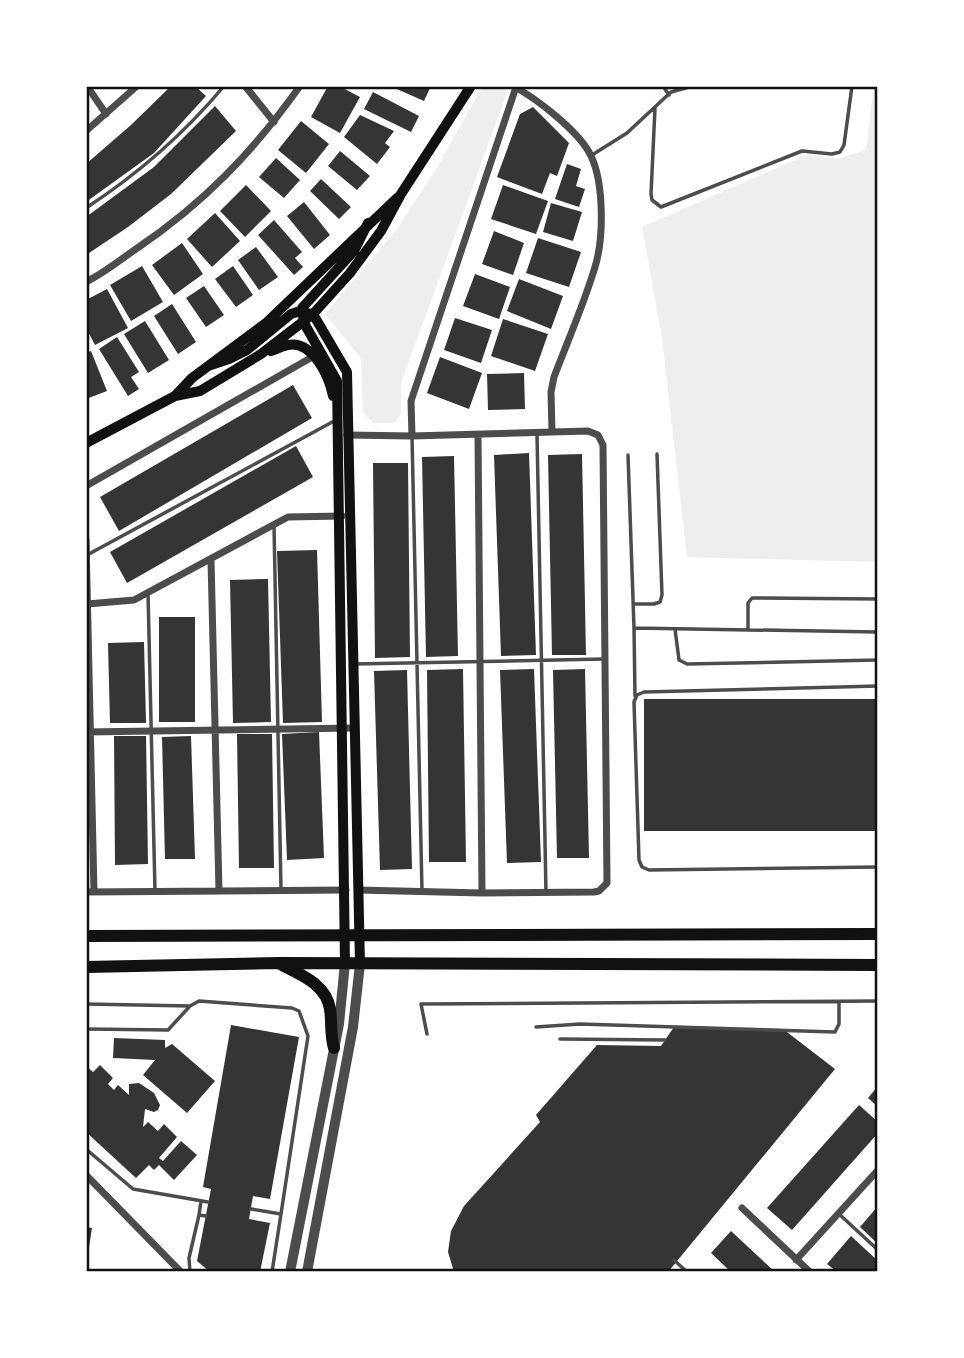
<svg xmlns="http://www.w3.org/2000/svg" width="964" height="1358" font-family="Ubuntu,sans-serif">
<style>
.green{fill:#eee}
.building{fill:#353535}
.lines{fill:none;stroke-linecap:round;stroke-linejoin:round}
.service{stroke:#4c4c4c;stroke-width:3.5}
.minor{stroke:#4c4c4c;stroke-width:7}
.tertiary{stroke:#4c4c4c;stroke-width:10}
.secondary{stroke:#111;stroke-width:10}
.primary{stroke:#111;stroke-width:12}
.neatline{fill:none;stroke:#111;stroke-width:2.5}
</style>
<rect width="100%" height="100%" fill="#fff"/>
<path class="green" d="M483 86H495L508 90 401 383V414L394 423H373L363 412 361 358 325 314 395 232 436 169Z
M874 86H878V562L687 557 662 338 642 227 809 154 837 159 866 150Z"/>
<path class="building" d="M171 86H195L206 96 154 153 86 202V164L131 125Z
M328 86H339L360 97 340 133 311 117Z
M390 86H431L424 101Z
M373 92 419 116 411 132 364 109Z
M215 106 236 131 171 194 128 227 86 255V217L154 167Z
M533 107 569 143 557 176 550 173 542 194 497 177 520 114Z
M360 115 394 131 385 143 390 147 377 164 344 137Z
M301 121 329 144 306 173 278 150Z
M340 151 370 176 357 190 328 166Z
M276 158 300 180 284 198 259 177Z
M567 164 581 169 576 186 585 189 579 207 555 199Z
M321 179 351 207 339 219 310 191Z
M246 185 271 211 245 237 220 211Z
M503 185 548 201 536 234 491 219Z
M304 202 330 235 314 249 287 216Z
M551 203 582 212 573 241 543 232Z
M215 213 240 241 212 267 187 239Z
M274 220 302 252 295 258 303 267 294 275 258 235Z
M494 231 524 243 513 275 482 264Z
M538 238 581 252 569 287 526 273Z
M182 243 203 274 174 295 152 265Z
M256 247 278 277 259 290 238 260Z
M142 266 163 302 131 321 110 285Z
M233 266 253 295 236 307 215 279Z
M475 274 510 287 499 319 463 306Z
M519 279 563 296 551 329 507 311Z
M204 286 224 315 206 327 186 298Z
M107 289 128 328 95 345 86 328V300Z
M172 304 196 342 178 354 154 316Z
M455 318 492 330 481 363 444 350Z
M503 319 548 334 535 371 491 356Z
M145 321 169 360 148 373 124 334Z
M117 337 139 372 131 377 139 389 128 396 99 349Z
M91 351 107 391 86 399V353Z
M440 357 482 373 469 409 427 393Z
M524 373 525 409 488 410 487 374Z
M293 385 312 418 119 531 100 497Z
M296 446 313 477 127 583 110 552Z
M529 453 536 655 501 656 494 455Z
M582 454 586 655H552L548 455Z
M454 456 458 656 426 657 422 457Z
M373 463H408L410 657 375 658Z
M317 550 322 722 283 723 277 551Z
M268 579 271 722 233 723 230 580Z
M159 617H195V722H159Z
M144 642 146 723H110L108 643Z
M463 669 466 862H429L427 670Z
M534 669 541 862 507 863 500 670Z
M585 669 589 858H557L553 670Z
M407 670 412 869 380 870 374 671Z
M644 699H878V831H644Z
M319 732 324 858 287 860 282 734Z
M237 734H272L274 868H239Z
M114 736H146L148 864 115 865Z
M191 736 195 859H165L162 737Z
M231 1025 299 1037 270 1199 253 1196 249 1219 270 1223 260 1272H210L197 1261 211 1189 203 1187Z
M674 1027 783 1029 835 1069 668 1272H454L448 1252 451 1231 464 1206 540 1122 536 1115 597 1045 661 1046Z
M114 1038 165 1040V1048L172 1044 215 1081 187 1113 143 1075 155 1060 113 1058Z
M100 1065 113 1078 108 1084 114 1090 118 1085 129 1095V1084L139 1083 154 1093 160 1105 158 1110 154 1112 145 1109 143 1127 148 1122 158 1131 164 1124 177 1137 159 1158 163 1161 181 1141 197 1155 174 1180 159 1165 154 1170 149 1165 136 1178 86 1132V1066L93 1072Z
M878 1086V1107L868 1098Z
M859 1105 878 1122V1133L792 1230 767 1208Z
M878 1206V1244L860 1227Z
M86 1227 92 1228 87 1260H86Z
M731 1231 775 1272H731L711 1253Z
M851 1236 878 1261V1272H837L827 1264Z"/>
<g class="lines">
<path class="service" d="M663 86 669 95
M655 108 651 194 652 200 661 207 802 151 832 154 840 152 844 145 852 86
M592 155 627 133 671 92 693 86
M86 208C138 174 184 134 224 86
M537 434 546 892
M412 436 422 891
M628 455 634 628
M274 525 281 890
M87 555 336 420
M148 593 155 891
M634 604H654L660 602 662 595 657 454
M675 629 679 660 687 664 878 660
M748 630V603L752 598 878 599
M354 664 604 659
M878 686 644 692 637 695 634 702 639 860 642 867 649 870 878 867
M635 696 634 628 878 632
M86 1004 190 1006
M536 1027 580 1024 835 1032 839 1024V1002
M86 1029 168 1030 190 1006 199 1001 292 1008 299 1011 308 1036 281 1214 251 1209
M427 1034 421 1004 878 1001
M560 1039 665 1040
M86 1149 133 1189 208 1202
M839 1214 878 1250
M199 1215 201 1201
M674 1260 687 1272
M190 1272 189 1258 199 1215 206 1216
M272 1272 281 1214"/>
<path class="minor" d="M87 86 106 114
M245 86 274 122
M513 86C536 98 580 132 591 156 604 183 604 238 595 267 584 304 568 340 554 377L551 392 552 432
M86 131 137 86
M86 282C104 273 120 260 136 249 204 203 253 152 300 86
M347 435 412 436 588 431 598 435 603 445 607 883 599 891 594 892 482 893 358 890
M478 435 482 893
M412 436 411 401 516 87
M86 486 314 356
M86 540 94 892
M211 560 219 891
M87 604 134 600 288 517 342 516
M86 732 355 728
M86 892 346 890
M86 1175 181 1272
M742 1208 810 1272
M796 1260 878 1170"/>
<path class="tertiary" d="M290 1272 339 1024 345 963
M307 1272 353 1027 360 964"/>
<path class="secondary" d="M271 351C277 349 282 346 288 345 313 340 329 377 333 396
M208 366 229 359 247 350 291 314 297 312 313 314 347 372 360 964
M175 396 192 378 266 323 397 198
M86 443 175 396 200 391 261 354 313 314 350 273 381 231 401 194 471 86
M345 963 337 381 304 323 302 308 354 251 368 223"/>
<path class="primary" d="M86 936 878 934
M282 965C301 975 326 984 330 1009 332 1022 330 1035 334 1048
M86 967 279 963 878 965"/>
</g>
<rect width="964" height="1358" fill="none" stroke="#ffffff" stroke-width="175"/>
<rect x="88" y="88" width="788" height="1182" class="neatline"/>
</svg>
